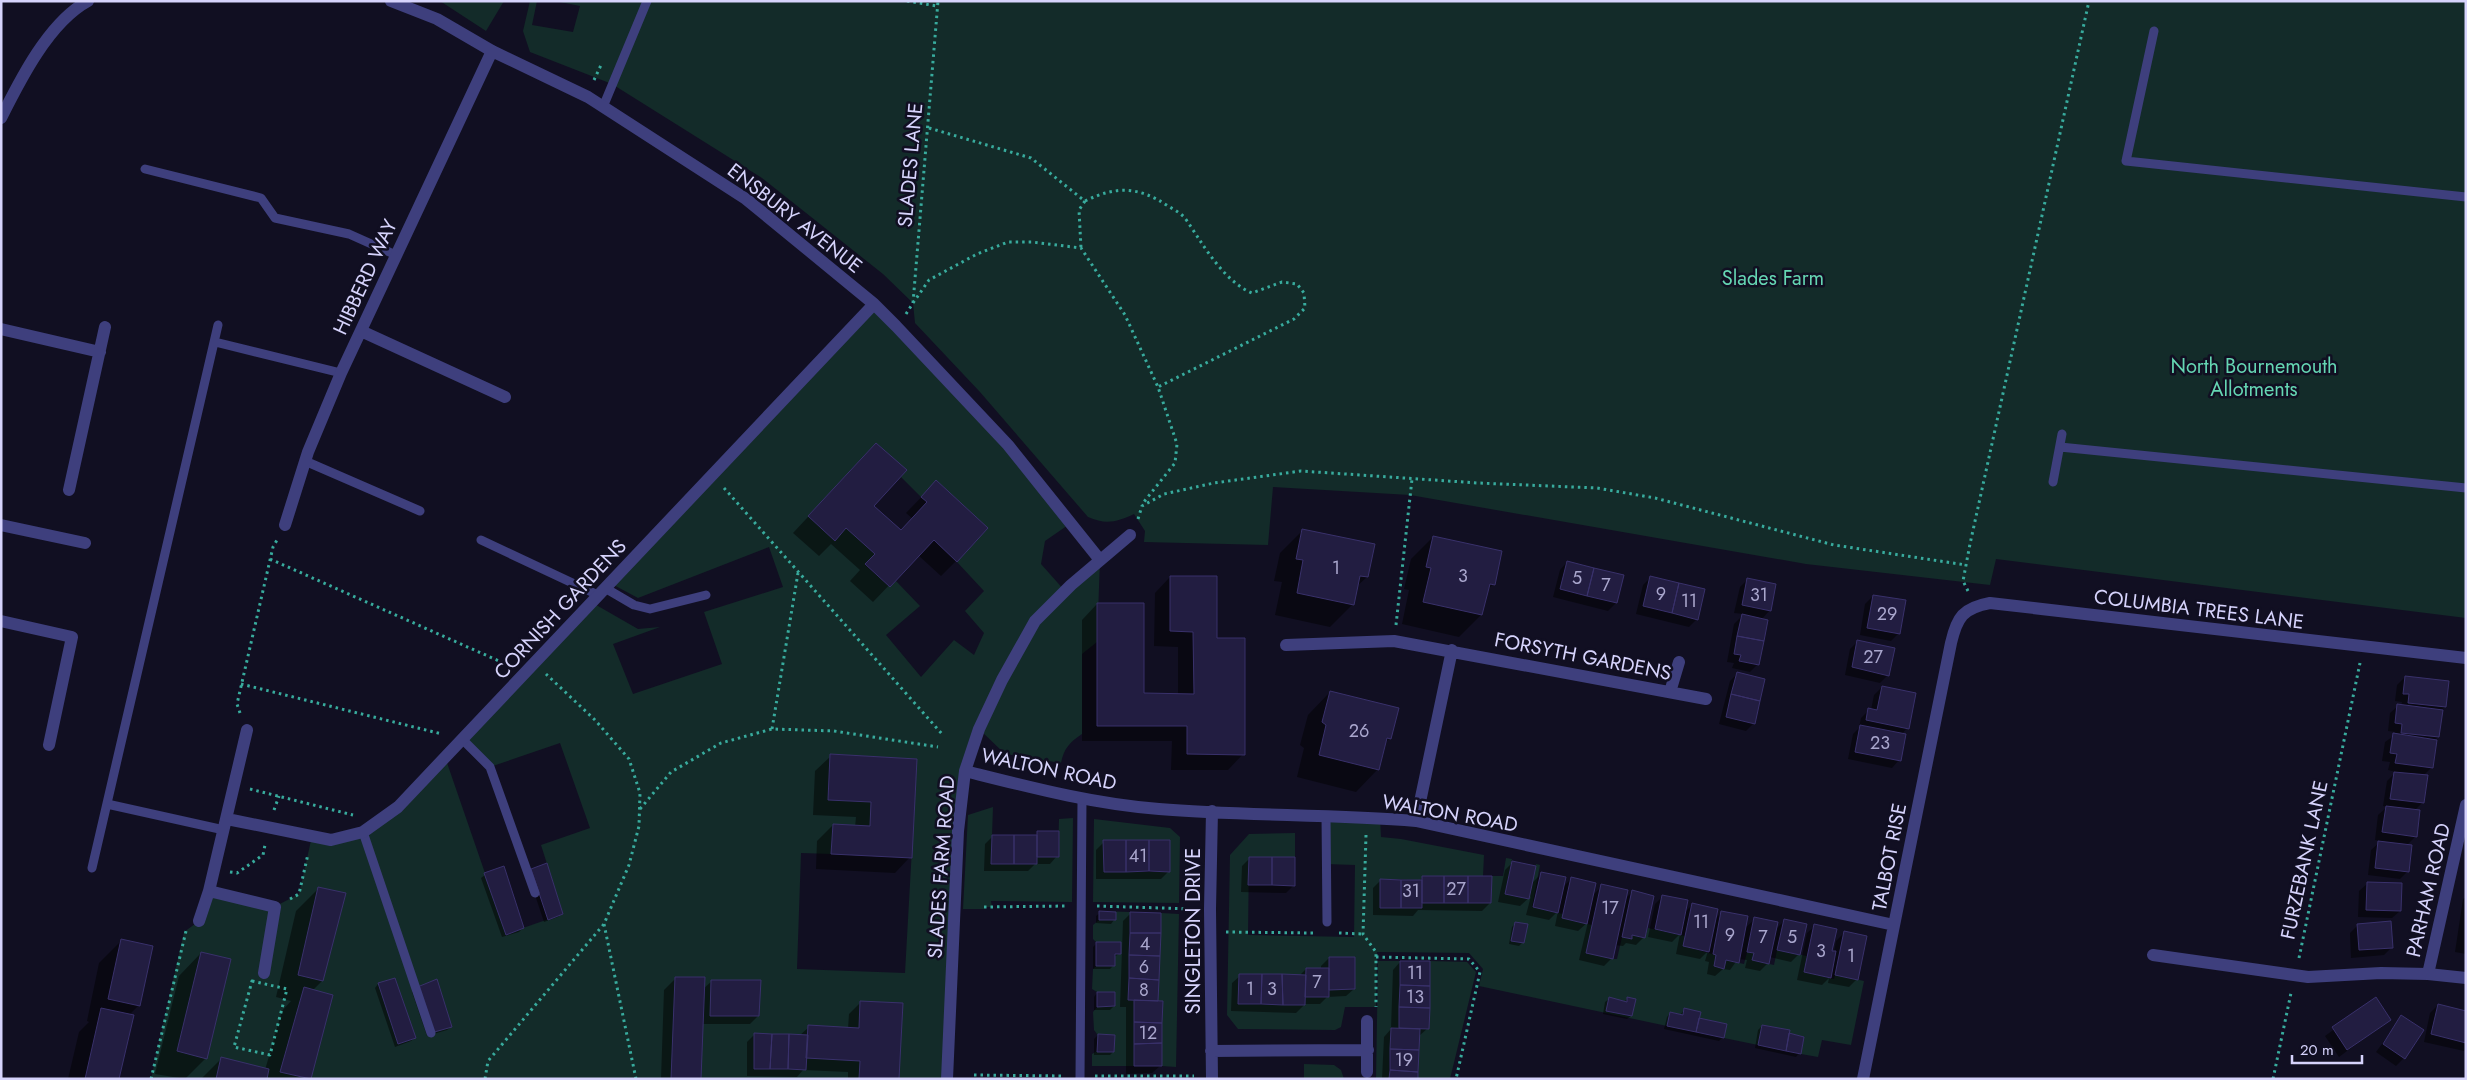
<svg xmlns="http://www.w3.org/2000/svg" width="2467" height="1080" font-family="Jost,sans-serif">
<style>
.green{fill:#132b29;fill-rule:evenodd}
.shadow{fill:#0007}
.building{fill:#221d41;stroke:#39316b}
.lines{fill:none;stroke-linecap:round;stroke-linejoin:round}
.path{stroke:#38ab9d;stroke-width:3;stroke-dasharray:2.5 4;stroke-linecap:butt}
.lane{stroke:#3e3f7d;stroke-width:9}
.street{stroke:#3e3f7d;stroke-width:12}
.labels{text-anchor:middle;stroke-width:5;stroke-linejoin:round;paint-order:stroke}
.number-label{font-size:18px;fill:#a9a6cd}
.street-label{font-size:20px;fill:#d6d3fc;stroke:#110f22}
.park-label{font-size:20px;fill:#65d6b3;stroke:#110f22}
</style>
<rect width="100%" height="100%" fill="#110f22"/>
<path class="green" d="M440 1H504L486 31Z
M530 1H537L532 25 573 32 580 6 555 1H2466V618L1996 559 1990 585 1806 564 1410 495 1273 487 1268 545 1144 542 1145 531 1134 514C1117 522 1106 525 1088 517L980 392 915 323 913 303 883 274 762 178 612 84 530 52 523 31Z
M874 304 1071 523 1045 541 1041 564 1065 591 1100 560 1097 642 1082 654V734C1070 742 1064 748 1061 763L1005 754 979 729 965 771 947 1079H151L184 932 199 921 209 891 274 907 299 894 312 836 363 832 445 757 506 934 563 914 541 845 590 828 560 743 490 767 462 739 591 602 638 629 660 627 613 644 633 694 722 664 704 612 783 587 769 547 638 598 610 583ZM876 443 906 470 901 477 921 497 937 481 988 528 957 562 984 591 965 611 984 633 974 655 954 640 921 677 886 635 920 606 896 581 890 587 865 565 875 554 846 528 835 541 808 516ZM830 754 917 759 905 973 797 969 801 853 831 854 833 824 870 826 871 802 828 800Z
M993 807 991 864H1037V857H1058L1059 819 1073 818 1072 902 991 901 992 907H984V909H963L968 815Z
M1326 816 1380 818 1381 837 1401 839 1484 855 1483 876H1423L1422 880 1381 879 1380 908H1422V903H1491L1492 876H1503L1506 858 1512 859 1505 894 1529 899 1536 864 1540 865 1532 907 1563 914 1562 918 1592 925 1613 959H1617L1622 937 1631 939 1632 935 1645 937 1648 928 1685 936 1683 946 1716 955 1714 966 1724 969 1726 960 1744 964 1747 952 1754 953 1752 960 1774 965 1777 950 1807 956 1804 972 1834 979 1835 975 1864 981 1851 1045 1822 1040 1818 1057 1801 1054 1804 1037 1789 1033V1030L1762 1025 1758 1045 1724 1038 1727 1024 1699 1018 1684 1008 1683 1015 1670 1012 1667 1026 1479 986 1483 969 1469 953 1377 952 1376 1007H1345L1341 1027 1335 1030 1238 1029 1227 1015 1230 855 1249 834 1295 833V857H1249L1248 935 1354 937 1355 865 1326 864ZM1329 957H1354L1329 990V997H1305V1005L1238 1004 1239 975H1306V968H1329Z
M1094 819 1170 828 1180 837 1179 903 1093 902ZM1170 840V872H1104L1103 841Z
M1099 911 1130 912 1128 999 1134 1000V1066H1092V1054L1097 1051V1034L1094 1030 1093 1012 1097 1007V992L1092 989 1093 969 1096 966V942L1093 939V925L1099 920Z
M1161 913 1179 914 1176 1067 1162 1066V1002L1158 1001Z
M1378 961H1400L1399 1028H1391L1389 1079H1376Z
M1430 961 1467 962 1476 972 1450 1079H1418L1420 1029 1429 1028Z
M1304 1064 1334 1065 1341 1070 1344 1079H1304Z"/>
<path class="shadow" d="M876 444 872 506 900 532 913 519 906 513 936 482 956 561 941 576 918 555 873 602 850 581 860 570 831 544 819 556 793 533Z
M1303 530 1367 577 1356 587 1353 604 1330 627 1275 615 1282 582 1274 581 1280 553Z
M1433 537 1493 584 1487 591 1481 615 1459 637 1402 624 1409 590 1404 589 1411 559Z
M1567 562 1623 576 1616 603 1608 611 1553 597 1560 570Z
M1170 577 1216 639 1243 754 1228 770H1171L1172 741H1082V620L1097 604 1142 695H1178V647L1154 646 1155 593Z
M1651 577 1697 619 1689 627 1636 614 1643 585Z
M1747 580 1770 610 1761 620 1758 664 1750 672 1732 668 1734 663 1727 662 1734 624 1744 614 1734 613 1740 587Z
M1873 596 1899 633 1891 641 1860 635 1865 604Z
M1858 641 1888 675 1880 683 1845 675 1850 649Z
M1738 673 1754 723 1746 731 1719 724 1730 681Z
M2405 677 2445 707 2441 710 2438 737 2434 741 2431 768 2423 776V802L2414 811 2416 836 2406 846 2408 871 2400 879 2368 875 2371 850 2381 841 2375 840 2378 815 2387 807 2383 806 2387 781 2396 772 2388 770 2390 762 2382 761 2385 742 2395 735V732L2388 731 2390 713 2398 706H2401L2402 702 2395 701 2397 685Z
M1882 687 1907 728 1901 735 1899 760 1892 768 1848 759 1853 734 1859 728 1861 718 1869 710H1871L1874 695Z
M1330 692 1390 738 1385 743 1378 769 1356 792 1297 777 1304 748 1300 745 1308 715Z
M831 756 915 760 910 857 895 873 816 869 817 841 833 825 855 827 856 817 813 815 815 771Z
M1038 833 1057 856 1050 864H1035L1028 871H984L985 844 992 837H1034Z
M1104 842 1169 871 1161 879H1096V850Z
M1250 858 1294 885 1286 893 1241 892 1242 866Z
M1513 862 1531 884 1542 873 1563 887 1571 879 1593 895 1602 886 1625 899 1632 892 1644 937 1636 945 1626 943 1623 946 1614 945 1612 958 1604 966 1579 960 1588 922 1578 931 1555 926 1558 911 1549 920 1526 915 1531 896 1520 906 1498 902 1505 870Z
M528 874 562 914 558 917 544 922Z
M485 875 523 928 519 932 502 937 481 878Z
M1423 877 1490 903 1482 911 1418 910 1413 916 1373 915V888L1381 880 1419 881Z
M2367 884 2400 911 2392 918 2358 917 2359 891Z
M318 889 322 981 312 991 310 1079H201L221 1059 265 1070 282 1011 291 1001 276 997 296 911Z
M1663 896 1684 913 1692 905 1714 920 1722 912 1744 929 1755 919 1775 930 1785 920 1799 954 1791 962 1770 957 1768 963 1760 971 1745 968 1747 960 1738 959 1730 970 1723 969 1715 976 1707 974 1709 962 1705 961 1708 951 1700 959 1676 954 1680 934 1672 942 1648 937 1655 904Z
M2466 897V954L2455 952 2463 899Z
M1100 913 1114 920 1111 924 1096 923V916Z
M1131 913 1157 1002 1160 1066 1152 1073 1126 1074V1007H1120L1123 921Z
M1516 923 1523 942 1519 946 1509 944 1512 927Z
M2358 925 2391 948 2384 955 2351 958 2350 933Z
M1815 926 1831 952H1834L1836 941 1844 933 1857 979 1849 987 1828 983 1829 978 1822 985 1797 980 1807 933Z
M122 940 139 1005 129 1015 118 1079H68L79 1032 89 1022 87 1021 99 963Z
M1097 943 1119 954 1114 957V965L1110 969H1093V947Z
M201 953 206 1058 185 1079 155 1074 179 976Z
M1329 958 1354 989 1346 996 1327 997 1320 1004H1305L1296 1013 1231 1011 1232 983 1240 976H1299L1306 969H1321V966Z
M1400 962 1428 1028 1419 1036 1417 1079H1382L1384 1037 1391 1029 1393 970Z
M676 978 703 989 712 981 758 1016 750 1024H702L700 1079H661L664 990Z
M394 980 415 1038 411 1041 395 1047 375 988 378 984Z
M416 989 451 1027 447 1030 427 1036 412 992Z
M1097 993 1114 1006 1110 1010H1094V997Z
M1628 998 1634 1000 1631 1016 1627 1019 1603 1014 1605 1002 1609 999 1624 1002Z
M2376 999 2390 1019 2339 1057 2325 1036Z
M861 1002 897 1079H848V1072L803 1070 797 1077 747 1076V1042L755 1034 799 1036 809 1027 848 1029 849 1014Z
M2438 1005 2466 1012V1049L2464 1051 2424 1042 2430 1013Z
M1684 1010 1698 1019 1723 1037 1719 1041 1664 1029 1667 1017 1670 1013 1680 1015Z
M2402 1017 2404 1058 2396 1066 2376 1052Z
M1762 1026 1799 1053 1796 1057 1755 1048 1758 1030Z
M1098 1035 1113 1052 1110 1055H1094V1039Z"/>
<path class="building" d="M876 443 907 470 874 506 901 530 927 502 921 497 936 480 988 528 957 562 934 540 890 587 865 564 875 554 846 528 835 541 808 516Z
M1302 529 1375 544 1368 577 1360 576 1354 605 1297 593 1303 560 1296 559Z
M1433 536 1502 551 1495 585 1490 584 1482 615 1423 602 1431 568 1426 567Z
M1567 561 1594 568 1587 596 1560 589Z
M1594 568 1624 575 1617 603 1587 596Z
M1170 576H1217V638H1245V755L1187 754V726H1097V603H1144V693L1194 694 1193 632 1170 631Z
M1650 576 1679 583 1672 613 1643 606Z
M1747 578 1776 584 1771 611 1742 605Z
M1679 583 1705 589 1698 620 1672 613Z
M1873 595 1906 600 1900 634 1867 628Z
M1742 614 1768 620 1764 641 1737 636Z
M1737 636 1764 641 1759 665 1739 661 1741 655 1734 654Z
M1857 640 1895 648 1889 676 1852 667Z
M1737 672 1765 679 1760 701 1731 694Z
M2405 676 2449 681 2446 707 2408 703 2409 694H2403Z
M1882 686 1916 693 1909 729 1866 720 1868 708 1877 710Z
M1330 691 1399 708 1391 739 1387 738 1379 770 1319 755 1326 725 1322 722Z
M1731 694 1760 701 1755 724 1726 717Z
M2397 704 2443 710 2439 737 2401 733 2402 724 2395 723Z
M1860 725 1906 734 1901 761 1855 752Z
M2393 733 2437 740 2433 768 2395 763 2397 754 2390 753Z
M830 754 917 759 912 858 831 854 833 824 870 826 871 802 828 800Z
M2394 772 2428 775 2424 803 2390 799Z
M2386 806 2420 810 2417 837 2382 832Z
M1037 831H1059V857H1037Z
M992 835H1014V864H991Z
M1014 835H1037V864H1014Z
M1103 840H1126V872H1104Z
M1126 840H1149V871L1126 872Z
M1149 840H1170V872L1149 871Z
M2378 841 2412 845 2409 872 2375 868Z
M1249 857H1272V885H1248Z
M1272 857H1295V886L1272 885Z
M1512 861 1536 866 1529 899 1505 894Z
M547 863 563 914 548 920 531 869Z
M504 866 524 928 506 935 484 873Z
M1541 872 1566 877 1558 913 1533 907Z
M1422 876H1444V903H1422Z
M1444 876H1468V903H1444Z
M1468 876H1492L1491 903H1468Z
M1571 877 1596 883 1587 924 1562 918Z
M1380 879 1401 880V908H1380Z
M1401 880H1422V908H1401Z
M2367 882 2402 883 2401 911 2366 910Z
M1601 884 1628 890 1613 959 1586 953Z
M318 887 346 893 323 981 298 975Z
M1632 890 1654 896 1645 938 1632 935V939L1622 937Z
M1662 895 1688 900 1681 935 1655 929Z
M1692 903 1718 909 1709 952 1683 946Z
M1099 911 1116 912V920H1099Z
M1721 911 1748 916 1739 963 1726 960 1724 969 1714 966 1716 955 1713 954Z
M1130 912 1161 913V933H1130Z
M1754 917 1778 922 1769 964 1752 960 1754 953 1747 952Z
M1784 919 1807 924 1800 955 1777 950Z
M2391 921 2393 948 2359 950 2357 924Z
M1515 922 1528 924 1524 943 1511 941Z
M1814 924 1837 929 1832 951H1836L1831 978 1804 972Z
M1844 931 1867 936 1858 980 1835 975Z
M1130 933H1161L1160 956 1129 955Z
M121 939 153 946 140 1006 108 999Z
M1096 942H1121V954H1115V966H1096Z
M201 952 231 959 207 1059 177 1051Z
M1129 955 1160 956 1159 980 1129 978Z
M1329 957H1355V989L1329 990Z
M1400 961H1430V986L1400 985Z
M1306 968H1329V997H1305Z
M1239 974H1262L1261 1004H1238Z
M1262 974H1282L1283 1005 1261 1004Z
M1282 974 1306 975 1305 1005H1283Z
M675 977H705L701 1079H671Z
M395 978 416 1038 398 1044 378 983Z
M1129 978 1159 980 1158 1001 1128 1000Z
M437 979 452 1027 431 1033 415 988Z
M711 980H761L759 1016H710Z
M1400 985 1430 986V1008L1399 1007Z
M304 987 333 995 311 1079 280 1072Z
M1097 992H1115V1006L1097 1007Z
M1609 997 1627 1002V997L1636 999 1632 1016 1606 1011Z
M2376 997 2391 1020 2347 1050 2332 1027Z
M1134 1000 1163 1001 1162 1023 1134 1022Z
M860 1001 903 1003 899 1079H859L860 1061 806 1058 808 1025 859 1028Z
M2438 1004 2466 1011V1043L2431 1034Z
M1399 1007 1430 1008 1429 1029 1399 1028Z
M101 1008 134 1015 119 1079H85Z
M1684 1008 1701 1012 1696 1032 1667 1026 1670 1012 1683 1015Z
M2401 1015 2424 1030 2405 1059 2383 1044Z
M1699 1018 1727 1024 1724 1038 1696 1032Z
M1134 1022 1162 1023V1043L1134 1044Z
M1762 1025 1790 1030 1786 1051 1758 1045Z
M1391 1028 1420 1029 1419 1050 1390 1049Z
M754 1033 772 1034 770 1069H754Z
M1789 1033 1804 1037 1801 1054 1786 1051Z
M772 1034H789L788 1069H770Z
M789 1034 808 1035 806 1070 788 1069Z
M1098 1034 1115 1035 1114 1052H1097Z
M1162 1043V1066H1134V1044Z
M1390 1049 1419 1050 1418 1072 1390 1070Z
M221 1057 269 1069 267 1079H216Z
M1390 1070 1418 1072V1079H1389Z"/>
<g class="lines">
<path class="path" d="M907 1 937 6
M594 80 602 63
M929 128 1031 158 1081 198 1085 201 1079 210 1081 248
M1085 201C1116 186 1138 186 1168 206 1173 209 1179 212 1184 217 1189 223 1194 232 1199 239 1212 259 1230 284 1252 293L1282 282 1297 284 1304 293 1305 308 1294 319 1158 387
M913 303 929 280 977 254 1008 242H1032L1081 248 1125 315 1158 387 1177 444 1175 463 1143 503
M906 314 913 303 938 1
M724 488 942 734
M1138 519 1142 506 1164 494 1214 483 1301 471 1478 483 1597 488 1655 498 1834 545 1966 565
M270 559 508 665
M1968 591 1963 581 1970 544 2089 1
M1396 625 1412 479
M241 684 442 734
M240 713 237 704 273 547 277 540
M772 729 798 573
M250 789 353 815
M640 809 671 772 721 743 772 729 834 731 938 747
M274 810 279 796
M1366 835 1363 934 1376 952V1007
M230 872 237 873 263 855 265 845
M290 899 299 894 308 854
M1097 906 1193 909
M984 907 1066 906
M604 924 636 1079
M1226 932 1315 933
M1339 933 1363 934
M1376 957 1469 959 1480 972 1456 1079
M2299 958 2360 663
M252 981 287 989 270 1055 234 1047Z
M974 1075 1064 1076
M1095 1076H1194
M151 1079 186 931
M485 1079 488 1061 604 924 629 865 639 826 640 793 629 759 595 720 546 674
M2273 1079 2291 993"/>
<path class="lane" d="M2154 31 2126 161 2466 197
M603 107 647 1
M145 169 261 198 275 218 349 234 396 255
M215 342 341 373
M2060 447 2466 488
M305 461 420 511
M2053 482 2062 434
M481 540 598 595
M605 588 634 605 650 609 706 595
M462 739 490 767 535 893
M107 804 224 830
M1326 816 1327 922
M363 832 431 1033
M92 868 218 325
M1080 1079 1082 799"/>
<path class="street" d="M391 1 437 19 492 51 588 97 746 199 874 304 896 326 1008 445 1100 560
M1 118C20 80 49 22 88 1
M1 329 100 352
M361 331 505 397
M69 490 105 327
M1 525 85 543
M285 525 308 452 341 373 492 51
M1 621 72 637 49 745
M1286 645 1394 641 1706 699
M1670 692 1679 662
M247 730 209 891 275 907 264 973
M965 771C1029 787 1093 804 1159 809 1244 816 1330 814 1416 821L1894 925
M2466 805 2428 974 2466 978
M227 819 331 840 363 832 398 807 874 304
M1416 821 1452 650
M199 921 209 891
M2153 955 2308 977 2381 973 2428 974
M1367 1021V1072
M1211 1051 1368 1050
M947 1079 958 831 965 771 979 729 1002 680 1035 621 1071 585 1130 535
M1212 1079 1210 909 1212 811
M1863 1079 1951 643C1957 617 1963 608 1990 603L2466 658"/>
</g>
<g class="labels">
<g class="number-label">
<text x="1336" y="574">1</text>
<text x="1463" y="582">3</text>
<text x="1577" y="584">5</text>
<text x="1606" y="591">7</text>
<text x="1661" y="600">9</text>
<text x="1759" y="601">31</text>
<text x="1689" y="607">11</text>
<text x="1887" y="620">29</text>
<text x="1873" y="663">27</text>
<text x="1359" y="737">26</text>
<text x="1880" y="749">23</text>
<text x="1138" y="862">41</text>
<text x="1456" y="895">27</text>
<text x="1411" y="897">31</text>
<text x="1610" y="914">17</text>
<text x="1701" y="928">11</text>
<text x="1730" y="941">9</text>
<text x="1763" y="943">7</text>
<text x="1792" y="943">5</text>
<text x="1145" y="950">4</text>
<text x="1821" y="957">3</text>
<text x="1851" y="962">1</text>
<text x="1144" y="973">6</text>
<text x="1415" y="979">11</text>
<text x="1317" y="988">7</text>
<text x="1250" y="995">1</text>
<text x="1272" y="995">3</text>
<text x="1144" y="996">8</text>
<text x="1415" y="1003">13</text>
<text x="1148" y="1039">12</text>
<text x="1404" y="1066">19</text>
</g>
<g class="street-label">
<text transform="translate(910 165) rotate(-85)" y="7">SLADES LANE</text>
<text transform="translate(795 218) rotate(38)" y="7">ENSBURY AVENUE</text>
<text transform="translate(365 277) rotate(-65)" y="7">HIBBERD WAY</text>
<text transform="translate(560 609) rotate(-47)" y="7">CORNISH GARDENS</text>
<text transform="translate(2199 609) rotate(7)" y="7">COLUMBIA TREES LANE</text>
<text transform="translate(1583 656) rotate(11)" y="7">FORSYTH GARDENS</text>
<text transform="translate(1049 769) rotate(12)" y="7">WALTON ROAD</text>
<text transform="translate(1450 813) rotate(10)" y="7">WALTON ROAD</text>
<text transform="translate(1889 857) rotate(-79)" y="7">TALBOT RISE</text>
<text transform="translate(2304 860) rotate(-78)" y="7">FURZEBANK LANE</text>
<text transform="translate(941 867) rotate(-86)" y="7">SLADES FARM ROAD</text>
<text transform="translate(2428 890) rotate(-77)" y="7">PARHAM ROAD</text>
<text transform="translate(1193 931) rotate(-90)" y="7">SINGLETON DRIVE</text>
</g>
<g class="park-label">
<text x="1773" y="285">Slades Farm</text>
<text x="2254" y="373">North Bournemouth<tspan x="2254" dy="23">Allotments</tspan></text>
</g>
</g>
<rect width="2467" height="1080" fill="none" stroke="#d6d3fc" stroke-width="5"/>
<path d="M2292 1055v8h70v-8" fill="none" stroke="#d6d3fc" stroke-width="2.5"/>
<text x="2300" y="1055" font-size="15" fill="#d6d3fc" stroke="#110f22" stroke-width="4" paint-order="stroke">20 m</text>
</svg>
